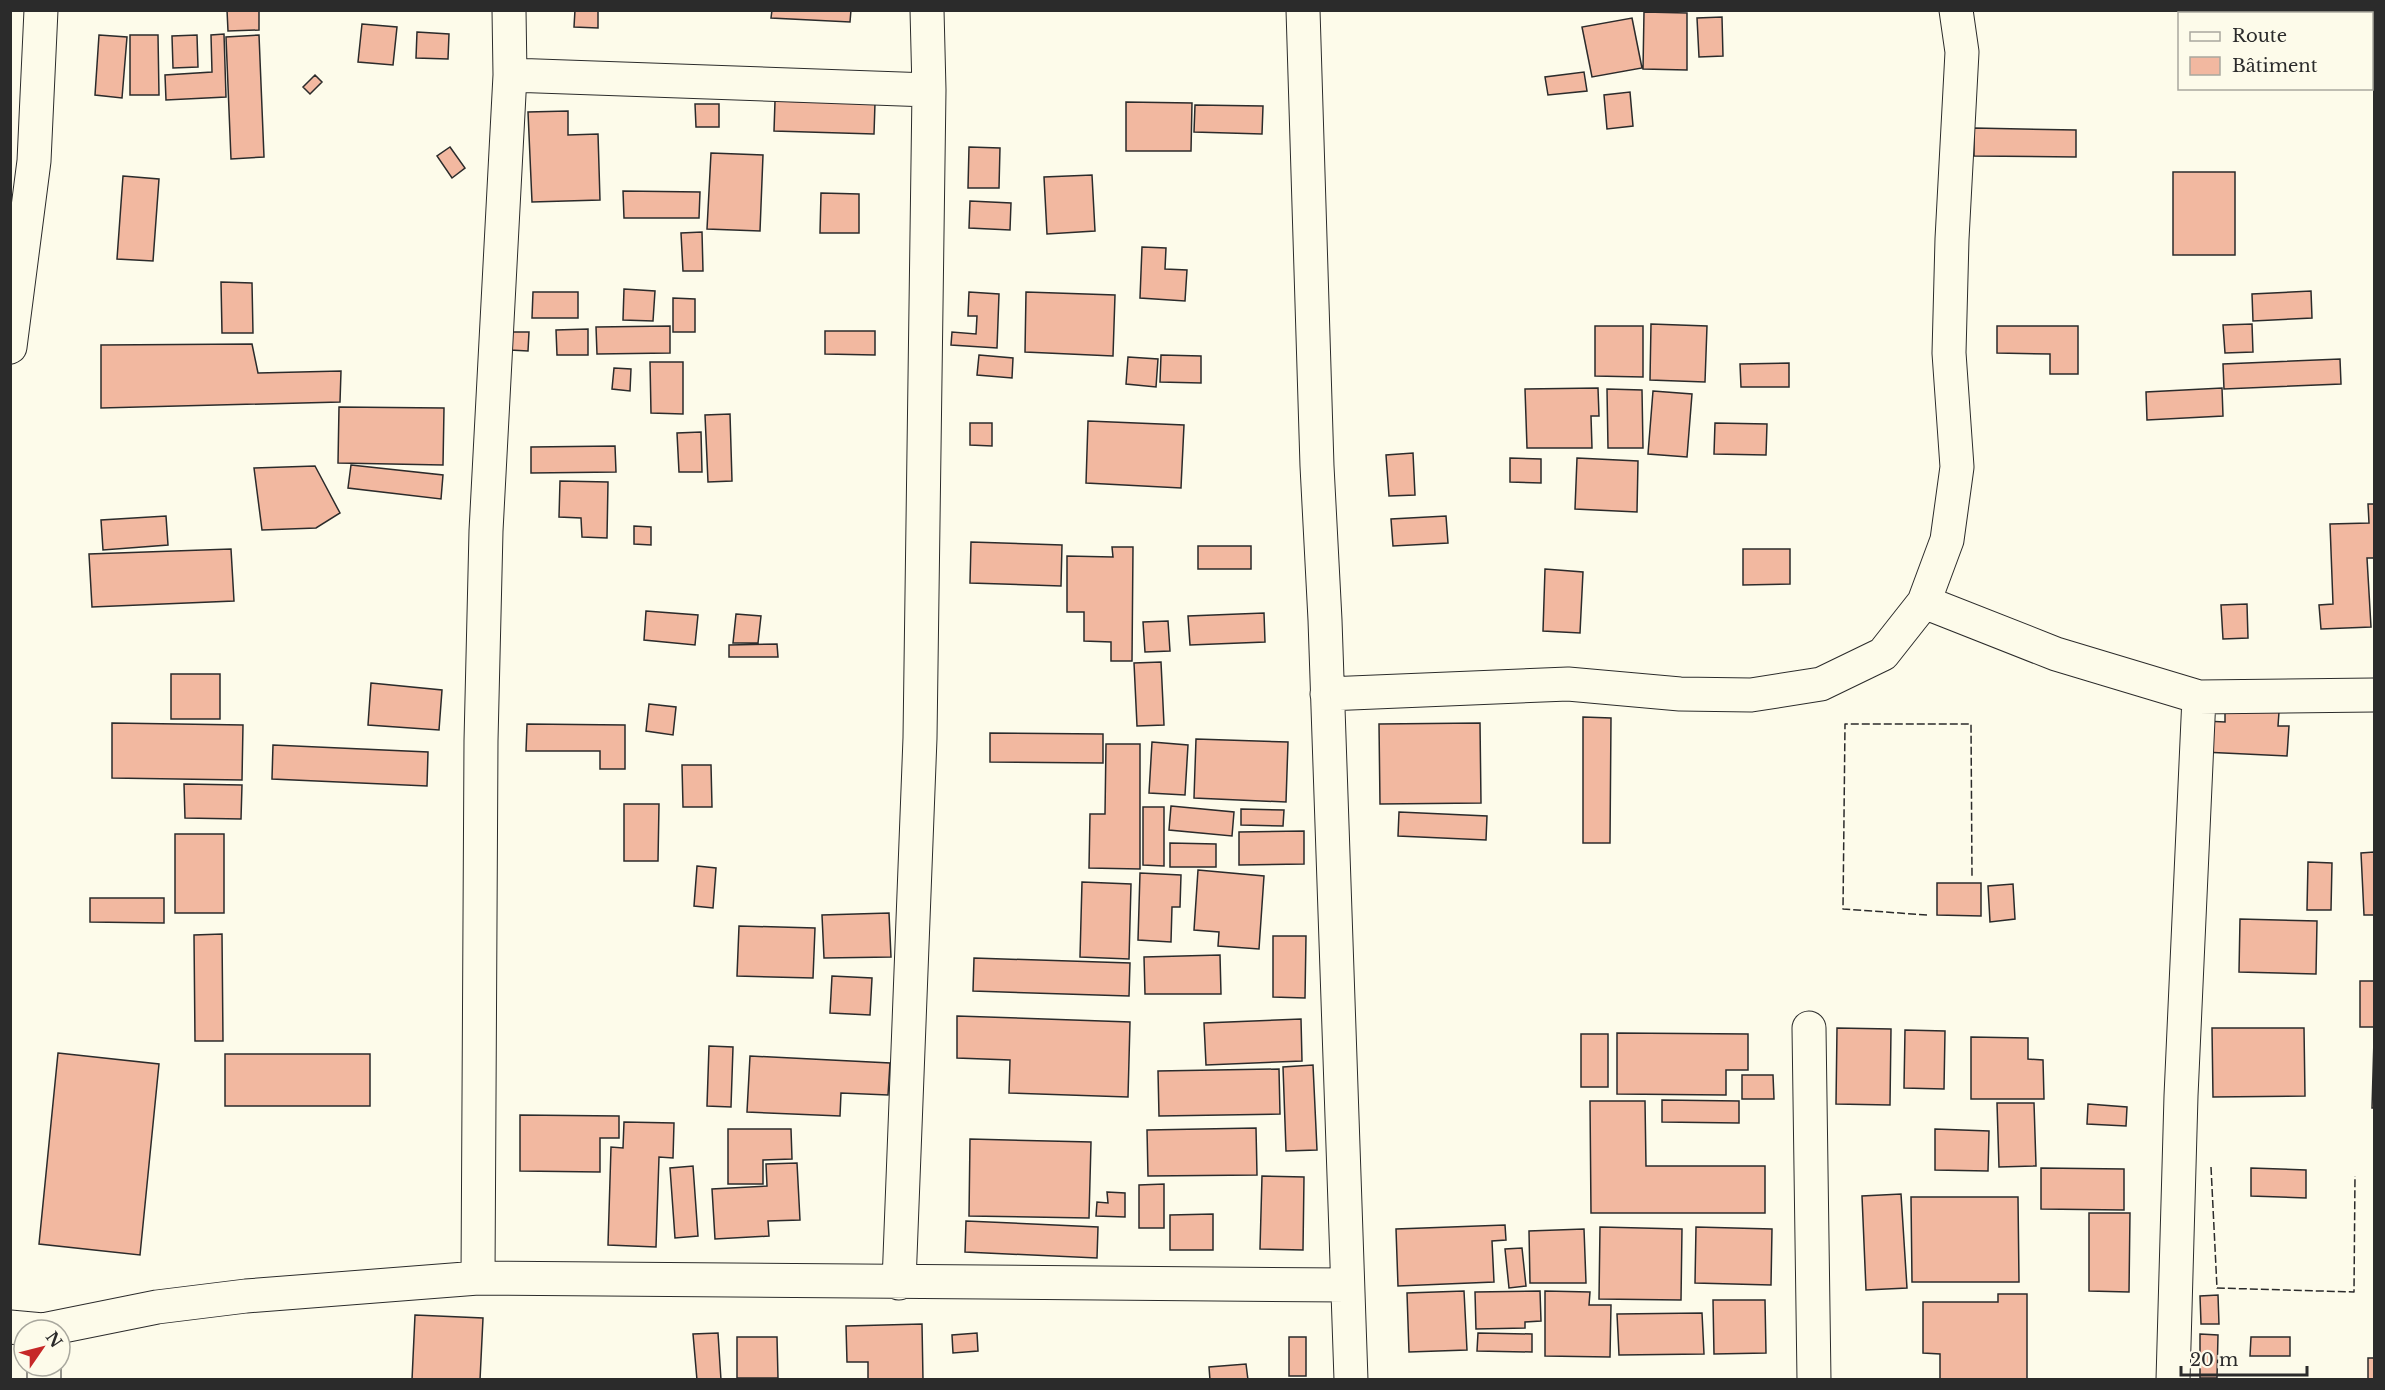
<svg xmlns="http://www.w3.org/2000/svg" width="2385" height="1390" font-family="'Libre Baskerville',serif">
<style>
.building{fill:#f2b8a0;stroke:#2b2b2b;stroke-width:1.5}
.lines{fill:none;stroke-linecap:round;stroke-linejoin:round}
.minor-casing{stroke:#2b2b2b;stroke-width:35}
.minor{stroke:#fdfbea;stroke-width:33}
.fence{stroke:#2b2b2b;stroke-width:1.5;stroke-dasharray:8 3;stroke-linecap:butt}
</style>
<rect width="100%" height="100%" fill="#fdfbea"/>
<path class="building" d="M227 10H259V30L228 31Z
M575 10H598V28L574 27Z
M772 10H851L850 22 771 18Z
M2229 10H2267V14H2229Z
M1644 12 1687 13V70L1643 69Z
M1722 17 1723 56 1699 57 1697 18Z
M1632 18 1642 68 1592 77 1582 27Z
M362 24 397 27 393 65 358 62Z
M417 32 449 34 448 59 416 58Z
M224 34 226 97 166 100 165 75 212 72 211 35Z
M99 35 127 37 122 98 95 95Z
M130 35H158L159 95H130Z
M197 35 198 67 173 68 172 36Z
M259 35 264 157 231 159 226 37Z
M1584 72 1587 91 1548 95 1545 77Z
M315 75 322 82 310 94 303 87Z
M1630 92 1633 126 1607 129 1604 95Z
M775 101 875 103 874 134 774 131Z
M1126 102 1192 103 1191 151H1126Z
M695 104H719V127H696Z
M1195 105 1263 106 1262 134 1194 132Z
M568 111V135L598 134 600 200 532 202 528 112Z
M1974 128 2076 130V157L1974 156Z
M450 147 465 168 452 178 437 156Z
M969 147 1000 148 999 188H968Z
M711 153 763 155 760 231 707 229Z
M2173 172H2235V255H2173Z
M1092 175 1095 231 1047 234 1044 177Z
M123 176 159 179 153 261 117 259Z
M623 191 700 192 699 218H624Z
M821 193 859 194V233H820Z
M970 201 1011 203 1010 230 969 228Z
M702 232 703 271H683L681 233Z
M1142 247 1166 248 1165 269 1187 270 1185 301 1140 298Z
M221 282 252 283 253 333H222Z
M624 289 655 291 653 321 623 320Z
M2311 291 2312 318 2253 321 2252 294Z
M533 292H578V318H532Z
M969 292 999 294 997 348 951 345 952 332 976 334 977 316H968Z
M1026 292 1115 295 1113 356 1025 352Z
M673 298 695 299V332H673Z
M1651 324 1707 326 1705 382 1650 380Z
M2252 324 2253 352 2225 353 2223 325Z
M670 326V353L597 354 596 327Z
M1595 326H1643V377L1595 376Z
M1997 326H2078V374H2050V354L1997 353Z
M588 329V355H557L556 330Z
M825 331H875V355L825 354Z
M510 332H529L528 351 510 350Z
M252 344 258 373 341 371 340 402 101 408V345Z
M979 355 1013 358 1012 378 977 375Z
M1161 355 1201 356V383L1160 382Z
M1128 357 1158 359 1156 387 1126 384Z
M2340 359 2341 384 2224 389 2223 364Z
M650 362H683V414L651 413Z
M1789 363V387H1741L1740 364Z
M614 368 631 369 630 391 612 389Z
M1598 388 1599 416H1591L1592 448H1527L1525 389Z
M2222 388 2223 416 2147 420 2146 392Z
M1607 389 1642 390 1643 448H1608Z
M1653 391 1692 394 1687 457 1648 454Z
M339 407 444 408 443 465 338 463Z
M730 414 732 481 708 482 705 415Z
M1088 421 1184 425 1181 488 1086 483Z
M970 423H992V446L970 445Z
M1715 423 1767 424 1766 455 1714 454Z
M701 432 702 472H679L677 433Z
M615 446 616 472 531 473V447Z
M1413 453 1415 495 1389 496 1386 455Z
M1510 458 1541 459V483L1510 482Z
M1577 458 1638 461 1637 512 1575 509Z
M351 465 443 475 441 499 348 488Z
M315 466 340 513 316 528 262 530 254 468Z
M560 481 608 482 607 538 582 537 581 518 559 517Z
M2368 504H2374V558H2367L2371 627 2321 629 2319 605 2333 604 2330 524 2369 523Z
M166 516 168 545 103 550 101 520Z
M1446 516 1448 543 1393 546 1391 519Z
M634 526 651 527V545L634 544Z
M971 542 1062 545 1061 586 970 583Z
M1198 546H1251V569H1198Z
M1112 547H1133L1132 661H1111V642L1084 641V612H1067V556L1113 557Z
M231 549 234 601 92 607 89 554Z
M1743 549H1790V584L1743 585Z
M1545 569 1583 572 1580 633 1543 631Z
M2247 604 2248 638 2223 639 2221 605Z
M646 611 698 615 695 645 644 640Z
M1264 613 1265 642 1190 645 1188 616Z
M736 614 761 616 758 643H733Z
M1168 621 1170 651 1145 652 1143 622Z
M777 644 778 657H729V645Z
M1161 662 1164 725 1137 726 1134 663Z
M171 674H220V719H171Z
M371 683 442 690 439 730 368 725Z
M649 704 676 707 673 735 646 731Z
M2225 709 2279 712 2278 726H2289L2287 756 2203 752 2205 721 2225 722Z
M1583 717 1611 718 1610 843H1583Z
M112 723 243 725 242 780 112 778Z
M1480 723 1481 803 1380 804 1379 724Z
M527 724 625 725V769H600V751H526Z
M990 733 1103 734V763L990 762Z
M1196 739 1288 742 1286 802 1194 798Z
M1152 742 1188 745 1185 795 1149 793Z
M1106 744H1140V869L1089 868 1090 814H1105Z
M273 745 428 752 427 786 272 779Z
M682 765H711L712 807H683Z
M184 784 242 785 241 819 185 818Z
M624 804H659L658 861H624Z
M1171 806 1234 812 1232 836 1169 830Z
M1143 807H1164V866L1143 865Z
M1241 809 1284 810 1283 826 1241 825Z
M1399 812 1487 816 1486 840 1398 836Z
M1304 831V864L1239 865V832Z
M175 834H224V913H175Z
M1170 843 1216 844V867H1170Z
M2374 852V915H2364L2361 853Z
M2308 862 2332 863 2331 910H2307Z
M697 866 716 868 713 908 694 906Z
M1198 870 1264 876 1259 949 1218 946 1219 932 1194 930Z
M1140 873 1181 875 1180 907H1172L1171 942 1138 940Z
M1082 882 1131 884 1129 959 1080 957Z
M1937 883H1981V916L1937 915Z
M2013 884 2015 919 1990 922 1988 886Z
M90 898H164V923L90 922Z
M889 913 891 957 824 958 822 915Z
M2240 919 2317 921 2316 974 2239 972Z
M739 926 815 928 813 978 737 976Z
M222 934 223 1041H195L194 935Z
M1273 936H1306L1305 998 1273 997Z
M1220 955 1221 994H1145L1144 957Z
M974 958 1130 963 1129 996 973 991Z
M832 976 872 978 870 1015 830 1013Z
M2360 981H2374V1027H2360Z
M957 1016 1130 1022 1128 1097 1009 1093 1010 1060 957 1058Z
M1301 1019 1302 1061 1206 1065 1204 1023Z
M1837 1028 1891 1029 1890 1105 1836 1104Z
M2212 1028H2304L2305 1096 2213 1097Z
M1905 1030 1945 1031 1944 1089 1904 1088Z
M1617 1033 1748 1034V1070H1726V1095L1617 1094Z
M1581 1034H1608V1087H1581Z
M1971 1037 2028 1038V1059L2043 1060 2044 1099H1971Z
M2374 1039V1108H2372Z
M709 1046 733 1047 731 1107 707 1106Z
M58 1053 159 1064 140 1255 39 1244Z
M225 1054H370V1106H225Z
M750 1056 890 1063 888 1095 841 1093 840 1116 747 1112Z
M1313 1065 1317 1150 1286 1151 1283 1067Z
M1279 1069 1280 1114 1159 1116 1158 1071Z
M1742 1075H1773L1774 1099H1742Z
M1662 1100 1739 1101V1123L1662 1122Z
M1590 1101H1645L1646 1166H1765V1213H1591Z
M1997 1103H2034L2036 1166 1999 1167Z
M2088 1104 2127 1107 2126 1126 2087 1124Z
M520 1115 619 1116V1138H600V1172L520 1171Z
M624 1122 674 1123 673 1158 659 1157 656 1247 608 1245 611 1147 623 1148Z
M1256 1128 1257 1175 1148 1176 1147 1130Z
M728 1129H791L792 1159 763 1160V1184H728Z
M1935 1129 1989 1131 1988 1171 1935 1170Z
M970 1139 1091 1142 1089 1218 969 1216Z
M797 1163 800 1220 768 1221 769 1236 715 1239 712 1189 767 1186 766 1164Z
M693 1166 698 1236 675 1238 670 1168Z
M2041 1168 2124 1169V1210L2041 1209Z
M2251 1168 2306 1170V1198L2251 1196Z
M1262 1176 1304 1177 1303 1250 1260 1249Z
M1164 1184V1228H1139V1185Z
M1107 1192 1125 1193V1217L1096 1216 1097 1202 1108 1203Z
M1901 1194 1907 1288 1866 1290 1862 1196Z
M1911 1197H2018L2019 1282H1912Z
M2089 1213H2130L2129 1292 2089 1291Z
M1213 1214V1250H1170V1215Z
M966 1221 1098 1227 1097 1258 965 1252Z
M1505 1225 1506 1240 1492 1241 1494 1282 1398 1286 1396 1229Z
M1600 1227 1682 1229 1681 1300 1599 1299Z
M1696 1227 1772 1229 1771 1285 1695 1283Z
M1584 1229 1586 1283H1530L1529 1231Z
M1522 1248 1526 1286 1509 1288 1505 1249Z
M1464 1291 1467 1350 1409 1352 1407 1293Z
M1540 1291 1541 1321 1525 1322V1328L1476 1329 1475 1292Z
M1545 1291 1590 1292 1589 1305H1611L1610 1357 1545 1356Z
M1998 1294H2027V1380H1940V1354L1923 1353V1302H1998Z
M2218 1295 2219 1324H2201L2200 1296Z
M1713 1300H1765L1766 1353 1714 1354Z
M1702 1313 1704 1354 1619 1355 1617 1314Z
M415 1315 483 1318 480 1380H412Z
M922 1324 923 1380H868V1362H847L846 1326Z
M718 1333 721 1380H697L693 1334Z
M977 1333 978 1351 953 1353 952 1335Z
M1478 1333 1532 1334V1352L1477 1351Z
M2200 1334 2218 1335 2217 1378H2200Z
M737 1337H777L778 1378H737Z
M1289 1337H1306V1376H1289Z
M2251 1337H2290V1356H2250Z
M2368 1358H2374V1380H2368Z
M1246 1364 1248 1380H1210L1209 1367Z"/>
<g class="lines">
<g class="minor-casing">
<path id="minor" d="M1303 10 1317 466 1325 620 1351 1380
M510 75 929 90
M10 347 34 161 41 10
M1924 602 2056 654 2199 697 2374 695
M1327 694 1568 684 1680 694 1751 695 1821 684 1883 654 1924 602 1947 540 1957 467 1949 353 1952 239 1962 52 1956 10
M1809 1028 1814 1380
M478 1278 481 741 486 531 510 75 509 10
M899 1283 920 738 929 90 927 10
M10 1327 43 1330 157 1307 246 1296 478 1278 1346 1285
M44 1366V1380
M2173 1380 2181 1096 2199 697"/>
</g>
<use href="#minor" class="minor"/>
<path class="fence" d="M1927 915 1843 909 1845 724H1971L1972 876
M2211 1167 2217 1288 2354 1292 2355 1176"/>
</g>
<rect width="2385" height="1390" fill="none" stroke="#2b2b2b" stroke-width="24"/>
<rect x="2178" y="12" width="195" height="78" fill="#fdfbea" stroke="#a9a89e" stroke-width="1.5"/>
<rect x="2190" y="32" width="30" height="9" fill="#fdfbea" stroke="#a9a89e" stroke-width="1.5"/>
<text x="2232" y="42" font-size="18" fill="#2b2b2b">Route</text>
<rect x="2190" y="57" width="30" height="18" fill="#f2b8a0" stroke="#a9a89e" stroke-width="1.5"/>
<text x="2232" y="72" font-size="18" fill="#2b2b2b">Bâtiment</text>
<g transform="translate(42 1348) rotate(55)"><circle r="28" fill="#fdfbea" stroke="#a9a89e" stroke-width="1.5"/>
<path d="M0-4.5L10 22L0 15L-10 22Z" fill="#c62828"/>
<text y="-9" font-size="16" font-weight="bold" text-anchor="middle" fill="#2b2b2b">N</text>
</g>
<path d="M2181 1366v9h126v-9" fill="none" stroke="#2b2b2b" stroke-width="3"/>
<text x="2190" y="1366" font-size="18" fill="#2b2b2b" stroke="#fdfbea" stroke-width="4.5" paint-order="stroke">20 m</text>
</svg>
